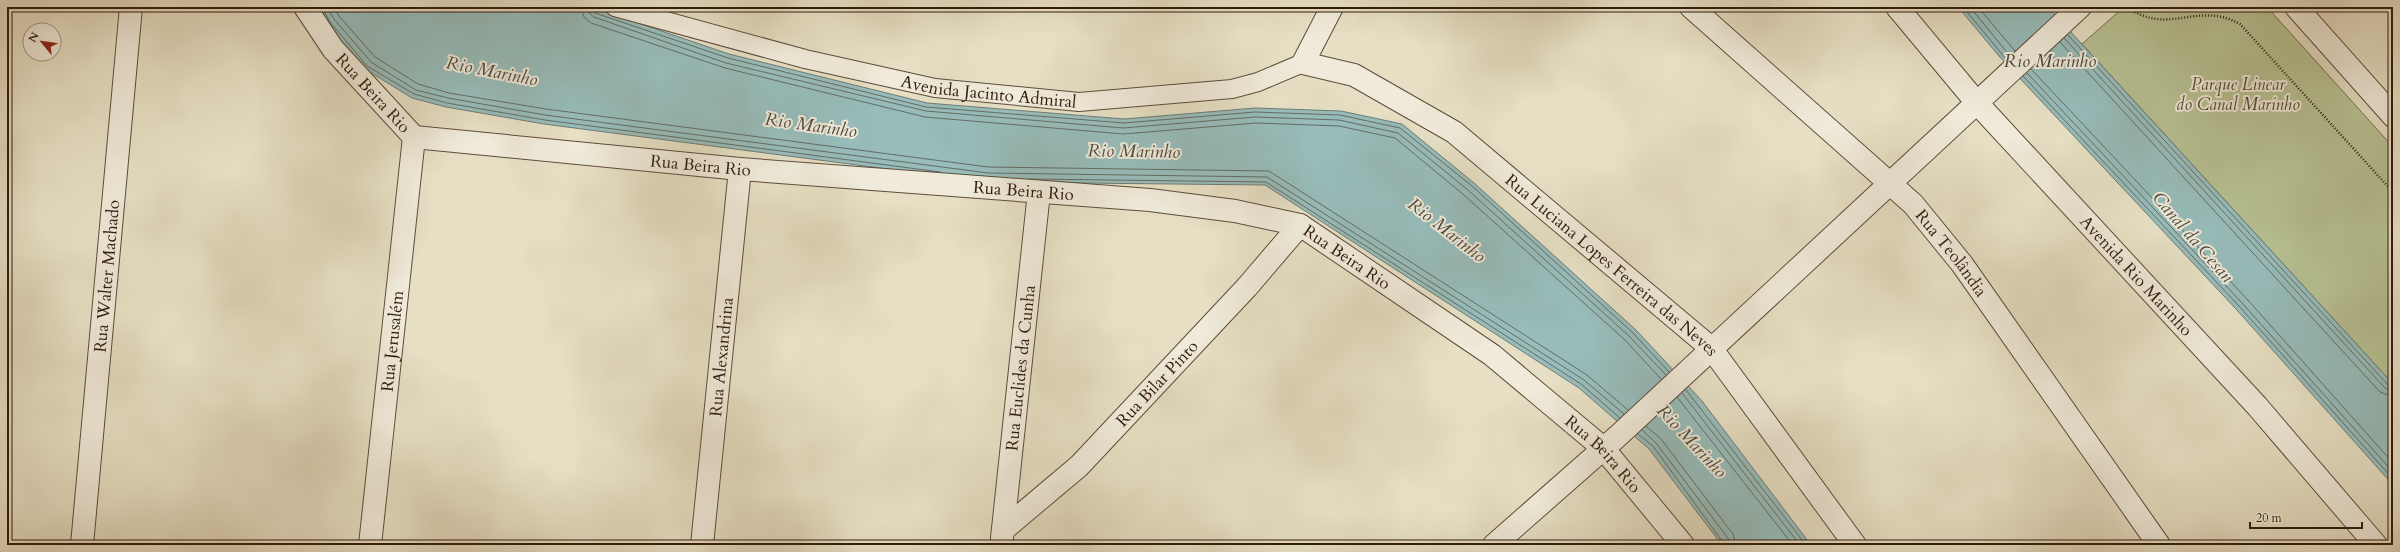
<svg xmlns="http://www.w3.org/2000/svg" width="2400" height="552" font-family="Cardo,serif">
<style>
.green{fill:#b7c193;stroke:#746e50}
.water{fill:#97bcba;stroke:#6e7c75}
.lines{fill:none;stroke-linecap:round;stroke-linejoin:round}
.shore{stroke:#646c64;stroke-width:1}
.service-casing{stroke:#5e4c3b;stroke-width:20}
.minor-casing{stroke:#5e4c3b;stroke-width:24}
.tertiary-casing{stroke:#5e4c3b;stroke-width:24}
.path{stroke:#301b0d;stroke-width:2.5;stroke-dasharray:1 2;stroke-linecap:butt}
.service{stroke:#efead9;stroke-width:18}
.minor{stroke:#efead9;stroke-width:22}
.tertiary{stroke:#efead9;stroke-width:22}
.labels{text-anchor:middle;stroke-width:4;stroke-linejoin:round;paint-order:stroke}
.park-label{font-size:17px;font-style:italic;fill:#584d35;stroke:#efead9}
.street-label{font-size:17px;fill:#301b0d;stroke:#efead9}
.water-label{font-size:18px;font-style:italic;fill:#4f4b41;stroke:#efead9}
</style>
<rect width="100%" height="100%" fill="#e6dfc4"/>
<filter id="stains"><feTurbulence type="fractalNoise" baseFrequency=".005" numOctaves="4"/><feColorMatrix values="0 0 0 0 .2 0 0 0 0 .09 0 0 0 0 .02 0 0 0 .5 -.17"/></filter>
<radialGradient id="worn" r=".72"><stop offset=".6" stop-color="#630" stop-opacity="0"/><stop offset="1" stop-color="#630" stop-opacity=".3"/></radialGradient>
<path class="green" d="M2124 7H2267L2393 147V384L2082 44Z"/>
<path class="water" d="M317 7H591L729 54 927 103 1124 119 1255 108 1341 111 1402 124 1474 183 1636 330 1702 401 1811 545H1722L1649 449 1579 388 1265 185 987 182 544 124 446 107 412 98 365 69 326 24Z
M1958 7H2048L2393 384V485L2236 309 1999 56Z"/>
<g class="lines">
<path class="shore" d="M322 7 330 22 367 66 414 94 447 103 545 120 940 172
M327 7 334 19 371 62 416 90 448 98 545 115 988 173 1267 177 1584 380 1624 414
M334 7 339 16 375 57 418 84 449 93 546 109 988 167 1269 171 1587 375 1628 410
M581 7 584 17 591 23 725 68 925 117 1123 134 1256 123 1339 126 1395 138 1464 195 1625 340 1661 379
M587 7 589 13 594 17 726 63 926 111 1123 128 1255 117 1339 120 1398 133 1468 190 1629 336 1666 375
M592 7 595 13 728 58 926 107 1124 123 1255 112 1340 115 1400 128 1472 186 1633 333 1669 372
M1963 7 2006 59
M1970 7 2010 56
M1978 7 2015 51
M2068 35 2388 385 2393 386
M2064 38 2385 388 2393 391
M2060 42 2380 392 2393 397
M2031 69 2247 299 2393 463
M2027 73 2242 303 2393 472
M2023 76 2239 306 2393 479
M1029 179 1266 182 1581 384 1620 418
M1686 390 1806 545
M1682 393 1800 545
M1677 397 1793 545
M1646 426 1661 439 1733 534 1736 545
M1642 430 1656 443 1728 538 1730 545
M1638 434 1653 446 1725 545"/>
<g class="service-casing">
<g id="service">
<path id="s1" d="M615 7 805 59 935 88 1079 102 1232 89 1258 82 1303 63"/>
</g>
</g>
<g class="minor-casing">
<g id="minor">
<path id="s2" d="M305 7 333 49 414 137 740 169 1150 200 1235 211 1300 225 1492 355 1603 448 1683 545"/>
<path id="s3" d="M1332 7 1303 63 1354 75 1454 132 1711 348 1855 545"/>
<path id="s4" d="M1691 7 1913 204 1962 264 2159 545"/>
<path id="s5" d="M1897 7 1977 103 2257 406 2376 545"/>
<path d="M2296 7 2393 116"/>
<path id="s6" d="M1003 530 1079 466 1247 287 1300 225"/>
<path id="s7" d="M1002 538 1039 192"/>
<path id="s8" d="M82 545 131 7"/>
<path id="s9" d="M370 545 414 137"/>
<path id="s10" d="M702 545 740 169"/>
</g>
</g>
<g class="tertiary-casing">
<path id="tertiary" d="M1494 545 1619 435 2080 7"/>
</g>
<path class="path" d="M2127 7C2169 37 2197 0 2240 24L2393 192"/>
<use href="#service" class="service"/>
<use href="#minor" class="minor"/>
<use href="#tertiary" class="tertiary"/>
</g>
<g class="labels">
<g class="park-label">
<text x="2238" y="90">Parque Linear<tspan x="2238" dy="20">do Canal Marinho</tspan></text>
</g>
<g class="street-label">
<text dy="6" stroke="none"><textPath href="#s1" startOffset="384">Avenida Jacinto Admiral</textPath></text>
<text dy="6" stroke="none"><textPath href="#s2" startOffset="110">Rua Beira Rio</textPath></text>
<text dy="6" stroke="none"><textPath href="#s2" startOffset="458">Rua Beira Rio</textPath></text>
<text dy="6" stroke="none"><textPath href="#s2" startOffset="782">Rua Beira Rio</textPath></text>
<text dy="6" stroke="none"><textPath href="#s4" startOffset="359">Rua Teolândia</textPath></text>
<text dy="6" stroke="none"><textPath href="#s2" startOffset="1118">Rua Beira Rio</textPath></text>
<text dy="6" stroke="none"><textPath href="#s3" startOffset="437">Rua Luciana Lopes Ferreira das Neves</textPath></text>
<text dy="6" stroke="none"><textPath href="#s8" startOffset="270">Rua Walter Machado</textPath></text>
<text dy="6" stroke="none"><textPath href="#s5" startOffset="360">Avenida Rio Marinho</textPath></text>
<text dy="6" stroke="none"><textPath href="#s9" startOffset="205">Rua Jerusalém</textPath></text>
<text dy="6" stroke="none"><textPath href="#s10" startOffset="189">Rua Alexandrina</textPath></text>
<text dy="6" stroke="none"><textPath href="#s7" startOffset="171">Rua Euclides da Cunha</textPath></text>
<text dy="6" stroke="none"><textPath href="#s6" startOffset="213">Rua Bilar Pinto</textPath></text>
<text dy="6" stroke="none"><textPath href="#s2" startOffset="1442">Rua Beira Rio</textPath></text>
</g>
<g class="water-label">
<text x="2050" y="67">Rio Marinho</text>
<text transform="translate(492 71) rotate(11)" y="6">Rio Marinho</text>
<text transform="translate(811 125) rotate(8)" y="6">Rio Marinho</text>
<text transform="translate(1134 151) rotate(1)" y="6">Rio Marinho</text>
<text transform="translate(1447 230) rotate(38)" y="6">Rio Marinho</text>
<text transform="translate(2193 237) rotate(49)" y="6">Canal da Cesan</text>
<text transform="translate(1692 441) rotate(47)" y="6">Rio Marinho</text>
</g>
</g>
<rect width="2400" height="552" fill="none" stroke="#e6dfc4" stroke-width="24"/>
<rect x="8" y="8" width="2384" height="536" fill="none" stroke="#301b0d" stroke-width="2"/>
<rect x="12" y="12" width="2376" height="528" fill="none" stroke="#301b0d"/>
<g transform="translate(42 42) rotate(299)"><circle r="19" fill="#efead9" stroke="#a39787"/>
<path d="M0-3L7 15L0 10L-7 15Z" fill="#8f2418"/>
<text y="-6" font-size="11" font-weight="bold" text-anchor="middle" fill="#301b0d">N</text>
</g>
<path d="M2250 522v6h112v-6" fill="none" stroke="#301b0d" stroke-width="2"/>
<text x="2256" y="522" font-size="12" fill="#301b0d" stroke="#efead9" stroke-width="3" paint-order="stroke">20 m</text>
<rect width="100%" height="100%" filter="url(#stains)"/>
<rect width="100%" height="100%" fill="url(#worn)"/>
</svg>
